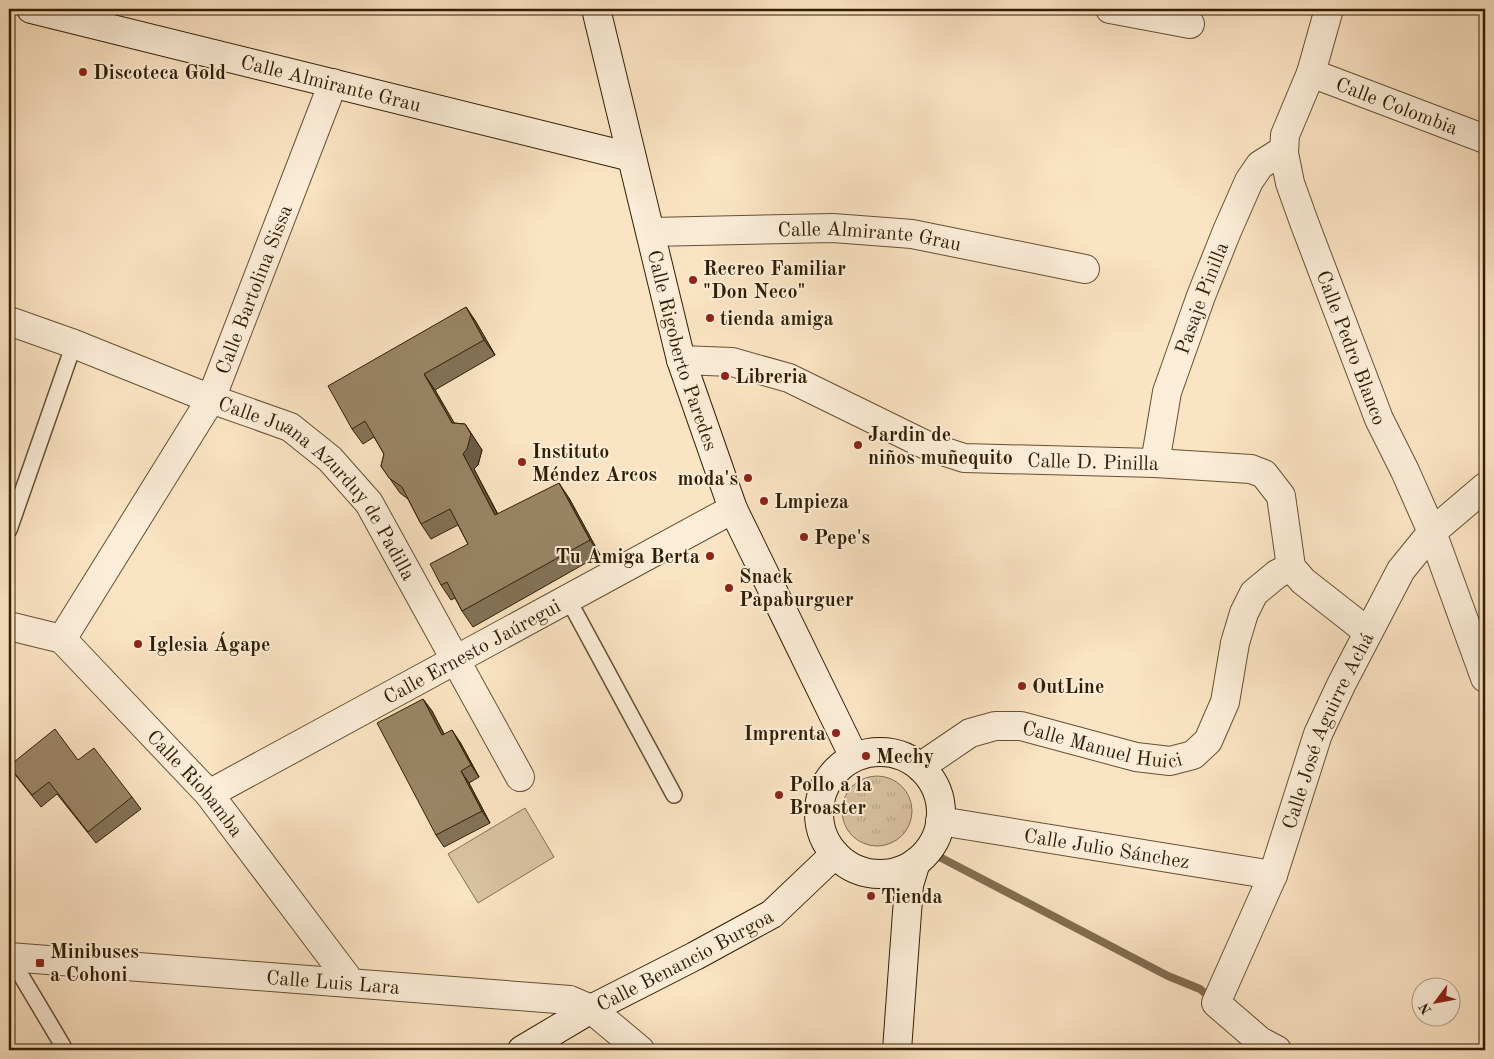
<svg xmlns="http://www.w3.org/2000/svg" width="1494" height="1059" font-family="'Old Standard TT',serif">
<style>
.park{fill:url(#park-tufts);stroke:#857052}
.garden{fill:#d9c2a2;stroke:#857052}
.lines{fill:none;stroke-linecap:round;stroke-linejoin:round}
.stream{stroke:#816d4e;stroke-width:8}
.lane-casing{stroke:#645032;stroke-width:18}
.street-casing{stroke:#645032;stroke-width:30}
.secondary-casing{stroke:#311e02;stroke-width:30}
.lane{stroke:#fcedd8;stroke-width:15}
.street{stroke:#fcedd8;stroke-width:28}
.secondary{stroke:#fcedd8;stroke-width:28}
.wall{fill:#847258;stroke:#311e02}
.shaded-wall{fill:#6c5d47;stroke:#311e02}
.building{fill:#9a8566;stroke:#311e02}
.poi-dot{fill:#8f2418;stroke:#fcedd8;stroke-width:2}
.labels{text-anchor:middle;stroke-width:4;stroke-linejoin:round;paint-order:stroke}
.poi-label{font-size:20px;font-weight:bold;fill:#311e02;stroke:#fcedd8;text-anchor:start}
.street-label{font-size:20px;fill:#311e02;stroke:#fcedd8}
</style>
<defs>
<pattern id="park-tufts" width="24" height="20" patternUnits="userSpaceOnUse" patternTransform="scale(1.25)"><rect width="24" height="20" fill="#d9c2a2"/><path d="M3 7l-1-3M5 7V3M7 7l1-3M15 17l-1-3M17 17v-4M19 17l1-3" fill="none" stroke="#bba68a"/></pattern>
</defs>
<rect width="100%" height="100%" fill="#fbe4c3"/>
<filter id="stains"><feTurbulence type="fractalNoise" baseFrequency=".004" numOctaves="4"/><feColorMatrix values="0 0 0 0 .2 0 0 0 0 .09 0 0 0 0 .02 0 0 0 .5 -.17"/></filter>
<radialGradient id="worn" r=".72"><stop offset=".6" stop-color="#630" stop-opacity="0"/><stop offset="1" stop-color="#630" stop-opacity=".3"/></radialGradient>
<path class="park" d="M842 811a35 35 0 1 1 70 0a35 35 0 1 1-70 0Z"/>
<path class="garden" d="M525 808 554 857 478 903 448 854Z"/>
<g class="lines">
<path class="stream" d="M928 851 1168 976 1200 989 1213 1000"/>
<g class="lane-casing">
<path id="lane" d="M9 530 74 344
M568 599 674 795
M10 957 63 1046V1050"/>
</g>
<g class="street-casing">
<g id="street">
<path d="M1110 9 1190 24"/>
<path id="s1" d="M1329 9 1311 73 1285 135 1284 153 1290 183 1304 222 1379 419 1405 471 1432 532 1485 678"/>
<path id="s2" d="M1311 73 1485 139"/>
<path id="s3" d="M651 232 833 228 912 234 1085 269"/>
<path id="s4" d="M9 321 74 344 211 399 290 427 330 459 369 503 520 777"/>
<path id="s5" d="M681 360 732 362 789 378 930 447 964 458 1155 463 1251 469 1264 474 1281 496 1291 567 1303 581 1368 632"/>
<path id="s6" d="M1155 463 1167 392 1201 296 1227 231 1249 181 1260 165 1279 153H1284"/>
<path id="s7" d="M9 626 62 639 209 794 346 976 349 983"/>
<path id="s8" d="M62 639 211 399 333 83"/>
<path id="s9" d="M920 767 970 733 995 726H1021L1136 757 1170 761 1193 755 1208 741 1225 702 1235 643 1244 613 1254 593 1277 574 1291 567"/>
<path id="s10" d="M209 794 733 509"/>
<path id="s11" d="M940 821 1273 875"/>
<path id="s12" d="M9 957 570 1000 591 1009 640 1050"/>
<path id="s13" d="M1277 1050 1260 1041 1216 1003 1273 875 1318 734 1342 683 1401 570 1432 532 1485 487"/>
</g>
</g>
<g class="secondary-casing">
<g id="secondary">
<path id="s14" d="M31 9 631 157"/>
<path id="s15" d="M596 9 681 360 733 509 854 757"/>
<circle cx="880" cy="813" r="61"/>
<path id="s16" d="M522 1050 591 1009 695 956 772 914 835 854"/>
<path d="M897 1050 909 885 916 862"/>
</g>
</g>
<use href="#lane" class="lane"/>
<use href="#street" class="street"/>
<use href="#secondary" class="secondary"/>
</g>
<path class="wall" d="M466 307 476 322 495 355 435 390 454 423 465 424 482 450 478 465 474 469 498 514 569 498 600 555 473 627 462 611 455 598 451 600 441 585 468 544 458 525 431 539 421 524 408 499 400 493 381 466 384 454 374 437 363 444 352 429Z
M423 699 432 711 444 734 460 742 479 777 469 783 490 823 444 847 436 835Z
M78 760 132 797 141 809 96 843 57 794 41 807 17 777 9 765Z"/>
<path class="shaded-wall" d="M466 307 476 322 495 355 484 340Z
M424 374 435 390 463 438 452 423Z
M465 424 482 450 478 465 474 469 506 531 495 515 463 454Z
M559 483 569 498 600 555 590 540Z
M423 699 432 711 451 747 442 735Z
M452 730 460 742 479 777 471 765Z
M461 771 469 783 490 823 482 811Z"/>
<path class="building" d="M466 307 484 340 424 374 452 423 465 424 471 434 467 449 463 454 495 515 559 483 590 540 462 611 447 582 441 585 430 564 468 544 450 509 421 524 402 487 389 478 381 466 384 454 365 421 352 429 328 386Z
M423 699 442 735 452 730 471 765 461 771 482 811 436 835 377 723Z
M55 729 78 760 94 748 132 797 88 832 49 782 32 795 9 766Z"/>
<g class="poi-dot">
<circle cx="83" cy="72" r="5"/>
<circle cx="693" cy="280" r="5"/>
<circle cx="710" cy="318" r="5"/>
<circle cx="725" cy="376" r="5"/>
<circle cx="858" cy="445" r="5"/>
<circle cx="522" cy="462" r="5"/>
<circle cx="748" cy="478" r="5"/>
<circle cx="764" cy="501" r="5"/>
<circle cx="804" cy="537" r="5"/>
<circle cx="710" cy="556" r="5"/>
<circle cx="729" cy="588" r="5"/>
<circle cx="138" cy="644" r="5"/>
<circle cx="1022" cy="686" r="5"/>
<circle cx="836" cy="733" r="5"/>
<circle cx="866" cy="756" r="5"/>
<circle cx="779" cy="795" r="5"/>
<circle cx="871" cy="896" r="5"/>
<rect x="35" y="958" width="10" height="10" rx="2.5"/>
</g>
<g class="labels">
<g class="poi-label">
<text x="93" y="79">Discoteca Gold</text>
<text x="703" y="275">Recreo Familiar<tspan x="703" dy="23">"Don Neco"</tspan></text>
<text x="720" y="325">tienda amiga</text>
<text x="735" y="383">Libreria</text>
<text x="868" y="441">Jardin de<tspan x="868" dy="23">niños muñequito</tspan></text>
<text x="532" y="458">Instituto<tspan x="532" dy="23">Méndez Arcos</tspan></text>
<text x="738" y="485" text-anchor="end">moda's</text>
<text x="774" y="508">Lmpieza</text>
<text x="814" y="544">Pepe's</text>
<text x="700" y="563" text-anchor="end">Tu Amiga Berta</text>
<text x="739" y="583">Snack<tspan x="739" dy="23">Papaburguer</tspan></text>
<text x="148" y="651">Iglesia Ágape</text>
<text x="1032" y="693">OutLine</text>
<text x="826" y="740" text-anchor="end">Imprenta</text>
<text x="876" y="763">Mechy</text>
<text x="789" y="791">Pollo a la<tspan x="789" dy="23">Broaster</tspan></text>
<text x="881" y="903">Tienda</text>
<text x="50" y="958">Minibuses<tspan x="50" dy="23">a Cohoni</tspan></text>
</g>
<g class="street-label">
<text dy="7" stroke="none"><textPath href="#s14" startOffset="309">Calle Almirante Grau</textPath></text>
<text dy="7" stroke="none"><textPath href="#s2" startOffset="92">Calle Colombia</textPath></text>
<text dy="7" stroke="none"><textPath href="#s3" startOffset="219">Calle Almirante Grau</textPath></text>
<text dy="7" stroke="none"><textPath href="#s8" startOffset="400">Calle Bartolina Sissa</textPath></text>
<text dy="7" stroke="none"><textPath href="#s6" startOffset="172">Pasaje Pinilla</textPath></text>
<text dy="7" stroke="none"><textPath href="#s1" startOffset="358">Calle Pedro Blanco</textPath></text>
<text dy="7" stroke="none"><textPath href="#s15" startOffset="352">Calle Rigoberto Paredes</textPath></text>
<text dy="7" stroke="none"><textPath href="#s5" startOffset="432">Calle D. Pinilla</textPath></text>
<text dy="7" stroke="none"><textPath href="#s4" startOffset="361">Calle Juana Azurduy de Padilla</textPath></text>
<text dy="7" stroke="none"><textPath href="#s10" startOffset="299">Calle Ernesto Jaúregui</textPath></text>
<text dy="7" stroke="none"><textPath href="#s13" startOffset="372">Calle José Aguirre Achá</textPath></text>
<text dy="7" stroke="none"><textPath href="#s9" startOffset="196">Calle Manuel Huici</textPath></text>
<text dy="7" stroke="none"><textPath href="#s7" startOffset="251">Calle Riobamba</textPath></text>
<text dy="7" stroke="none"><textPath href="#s11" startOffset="169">Calle Julio Sánchez</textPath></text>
<text dy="7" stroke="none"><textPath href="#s16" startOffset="186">Calle Benancio Burgoa</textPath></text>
<text dy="7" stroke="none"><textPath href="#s12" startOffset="325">Calle Luis Lara</textPath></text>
</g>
</g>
<rect width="1494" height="1059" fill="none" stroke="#fbe4c3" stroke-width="30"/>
<rect x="10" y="10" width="1474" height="1039" fill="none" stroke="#311e02" stroke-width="2.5"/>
<rect x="15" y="15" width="1464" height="1029" fill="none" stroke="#311e02"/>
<g transform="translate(1436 1002) rotate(238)"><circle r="24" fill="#fcedd8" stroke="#ab9a82"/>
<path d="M0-4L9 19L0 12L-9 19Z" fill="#8f2418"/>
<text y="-8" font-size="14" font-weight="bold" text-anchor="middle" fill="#311e02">N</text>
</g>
<rect width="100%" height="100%" filter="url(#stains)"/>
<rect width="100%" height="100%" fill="url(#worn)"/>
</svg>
